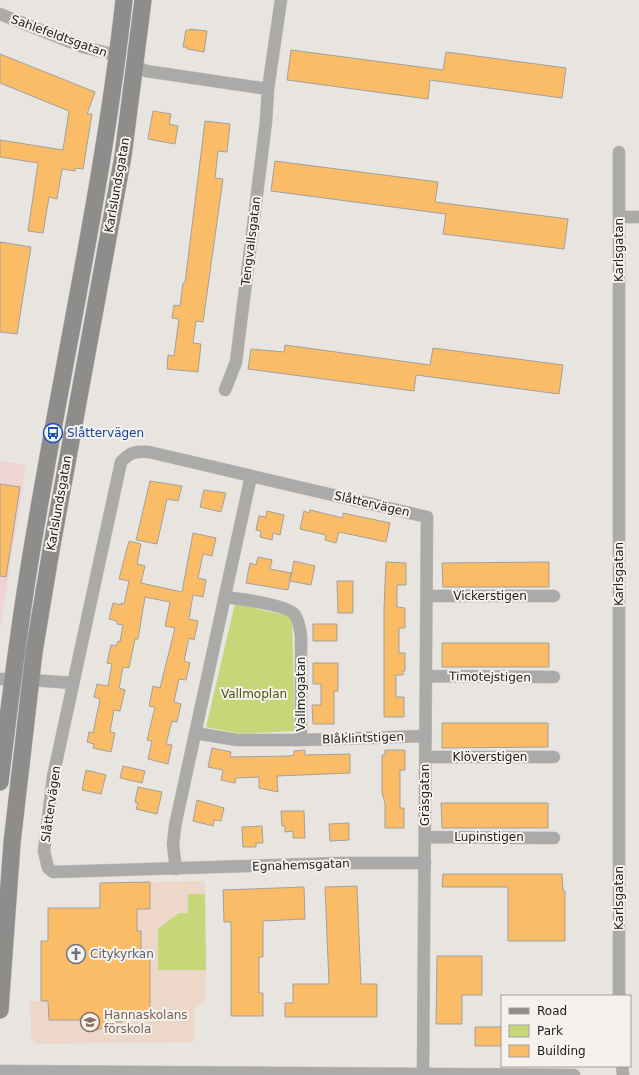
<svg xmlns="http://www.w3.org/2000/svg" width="639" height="1075" font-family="'DejaVu Sans',sans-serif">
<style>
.commercial{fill:#efd4d4}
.education{fill:#ecd7c9}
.green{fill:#c6d77a}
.building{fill:#fabc67;stroke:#a3a09c}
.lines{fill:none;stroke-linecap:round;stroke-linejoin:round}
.street-casing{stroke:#c4c2be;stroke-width:13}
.secondary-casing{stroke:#c4c2be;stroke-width:18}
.street{stroke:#acaaa9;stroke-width:12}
.secondary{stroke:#8f8d8b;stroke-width:17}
.labels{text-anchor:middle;stroke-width:4;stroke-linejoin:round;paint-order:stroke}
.street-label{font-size:12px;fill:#222120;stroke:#f5f2ee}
.transit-label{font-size:12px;fill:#164399;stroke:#f5f2ee;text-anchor:start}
.park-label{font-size:12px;fill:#4c550c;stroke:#f5f2ee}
.worship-label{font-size:12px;fill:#5b616d;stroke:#f5f2ee;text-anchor:start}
.education-label{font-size:12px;fill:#785e54;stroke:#f5f2ee;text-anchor:start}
</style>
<rect width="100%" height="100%" fill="#e8e5e1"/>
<path class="commercial" d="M0 461 26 465 0 631Z"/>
<path class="education" d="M205 881 206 998 194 1009V1042L36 1044 31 1036 30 1001 122 1000 97 926 96 908 100 904V883Z"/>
<path class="green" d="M235 603 292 617 295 731 242 734 206 727Z
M188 894H205L206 970H158V929L179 913H188Z"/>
<path class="building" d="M190 29 207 31 204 52 187 49V47H183L186 30H190Z
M291 50 443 70 446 52 566 68 562 98 430 80 428 99 287 80Z
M0 54 95 92 87 114H92L83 169 75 168V171L62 169 57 199 49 197 43 233 28 231 38 163 0 157V140L63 150 69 111 0 83Z
M153 111 171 114 169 124 178 126 175 144 148 139Z
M205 121 230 124 227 152 218 151 215 178 223 179 203 322 196 321 193 343 201 344 198 372 167 369 168 355 174 356 179 319 172 318 174 305 180 306 183 283H185Z
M275 161 438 182 435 202 568 219 564 249 443 234 446 214 271 191Z
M0 242 31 247 17 334 0 332Z
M285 345 430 365 433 348 563 365 559 394 416 375 414 391 248 369 251 349 284 352Z
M150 481 182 486 178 501 167 499 157 544 136 540Z
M0 484 20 487 6 577 0 576Z
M204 490 226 493 221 512 200 507Z
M310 510 343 518V513L390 523 386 542 339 532 336 543 325 540 326 535 300 529 304 511 309 513Z
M267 511 284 515 280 535 273 533 272 540 260 537 261 531 256 530 259 516 266 517Z
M193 533 216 538 212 556 203 554 198 578 206 580 203 597 193 595 189 619 198 621 194 640 189 638 184 661 190 663 186 680 179 679 174 702 181 704 177 722 172 721 166 744 172 745 168 764 148 759 152 741 147 740 155 707 149 706 153 686 160 688 175 628 165 626 170 602 145 597 138 639H135L129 668 123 667 119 688 125 690 120 711 114 710 110 732 115 733 111 752 93 748 94 744 87 742 89 732 93 733 100 699 94 697 97 684 108 686 112 664 107 663 111 645 116 646 118 641 120 642 123 625 117 624V621L109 619 113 603 121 605V603L124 604 129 581 119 579 129 541 141 544 137 564 145 566 141 583 182 592Z
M258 557 272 560 270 569 291 573 288 590 246 583 250 563 256 565Z
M294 561 315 566 311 585 290 581Z
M386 562 406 563V585H397V607L405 608V628H399V653H405V671H403V675H396V697H404V717H384V608Z
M549 562V587H443L442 563Z
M337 581H353V613H338Z
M313 624H337V641H313Z
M442 643H549V667H442Z
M313 663H338V691H334V724H313L312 705H321V684H313Z
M442 723H548V747L442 748Z
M212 748 231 752 230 757 289 756 294 755V751L305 750V755L350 754V773L277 776 278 792 259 788V777L236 778 235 783 221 780 223 770 208 767Z
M385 750H405V770H400V808H404V828H385V803L382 793V755H385Z
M123 766 145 771 142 783 120 778Z
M86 770 106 775 101 794 82 790Z
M138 787 162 792 157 814 136 809 138 803 135 802Z
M197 800 224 808 221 821 214 820 213 826 193 821Z
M441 803H548V828H442Z
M281 811H304L305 838H293V831L285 832V826H282Z
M349 823V840L330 841 329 824Z
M262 826 263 843H256V847H243L242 827Z
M443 874H562L563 891H565V941H508V887H442Z
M150 882V909H137V931H141V957H150V1016H122V1022H105V1027L93 1031 84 1028 83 1020H49L48 1001H41V941H48V908H100V883Z
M357 886 361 984H377V1017H285V1003H293V984H329L325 887Z
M304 887 305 919 263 921V957H259V993H263V1016H231V922H224L223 890Z
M437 956H482V995H462V1024H436Z
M475 1027H502V1046H475Z"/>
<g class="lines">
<g class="street-casing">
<path id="street" d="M0 14 83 47 108 53 118 58
M135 66 146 71 268 89
M619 152V996
M619 217H639
M225 390 236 362 266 122 268 89 281 0
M427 596H554
M426 676 554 677
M0 679H12
M31 680 73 683
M195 733 237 740H301V636C300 629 299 621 295 615 286 604 239 599 225 597
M301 740 426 736
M426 757H554
M425 837 554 838
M176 869 173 845 175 826 251 476
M622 1066 623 1075
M0 1071 574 1075
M423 1075 427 517 149 452C136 451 130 452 121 462L53 777 44 851 48 868 53 872 342 863H425"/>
</g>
<g class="secondary-casing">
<path id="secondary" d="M0 782C11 692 22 603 38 514 67 343 105 173 124 0
M0 1010 12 843 34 652 50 556 123 156 143 0"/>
</g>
<use href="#street" class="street"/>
<use href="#secondary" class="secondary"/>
</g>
<defs>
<g id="bus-ring" transform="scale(1)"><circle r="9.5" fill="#f5f2ee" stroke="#1a4fb4" stroke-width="1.5"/><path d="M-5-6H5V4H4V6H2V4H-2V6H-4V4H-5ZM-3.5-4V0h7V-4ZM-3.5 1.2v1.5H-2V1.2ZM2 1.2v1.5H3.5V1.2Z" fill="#1a4fb4"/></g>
<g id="church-ring" transform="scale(1)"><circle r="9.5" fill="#f5f2ee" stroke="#6b7280" stroke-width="1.5"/><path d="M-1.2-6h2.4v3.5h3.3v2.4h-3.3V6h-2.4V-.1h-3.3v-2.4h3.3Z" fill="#6b7280"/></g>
<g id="school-ring" transform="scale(1)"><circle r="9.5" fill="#f5f2ee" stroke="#8d6e63" stroke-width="1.5"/><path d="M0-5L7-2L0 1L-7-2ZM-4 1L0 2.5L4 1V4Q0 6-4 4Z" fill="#8d6e63"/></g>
</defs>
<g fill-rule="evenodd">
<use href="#bus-ring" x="53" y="433"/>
<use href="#church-ring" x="76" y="954"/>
<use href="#school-ring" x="90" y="1022"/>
</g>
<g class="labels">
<g class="street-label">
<text transform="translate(59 36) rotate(20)" y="4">Sahlefeldtsgatan</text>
<text transform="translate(117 185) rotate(-80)" y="4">Karlslundsgatan</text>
<text transform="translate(251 241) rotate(-83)" y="4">Tengvallsgatan</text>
<text transform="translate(619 250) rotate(-90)" y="4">Karlsgatan</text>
<text transform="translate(59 503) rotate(-80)" y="4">Karlslundsgatan</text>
<text transform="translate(372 504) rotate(13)" y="4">Slåttervägen</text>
<text transform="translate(619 574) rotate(-90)" y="4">Karlsgatan</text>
<text x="490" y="600">Vickerstigen</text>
<text transform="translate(490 677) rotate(1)" y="4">Timotejstigen</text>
<text transform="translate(301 694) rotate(-90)" y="4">Vallmogatan</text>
<text transform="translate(363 738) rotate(-2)" y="4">Blåklintstigen</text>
<text x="490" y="761">Klöverstigen</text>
<text transform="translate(425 795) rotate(-90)" y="4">Gräsgatan</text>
<text transform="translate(51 804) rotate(-82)" y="4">Slåttervägen</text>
<text x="489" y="841">Lupinstigen</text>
<text transform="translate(301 865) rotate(-2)" y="4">Egnahemsgatan</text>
<text transform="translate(619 898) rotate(-90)" y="4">Karlsgatan</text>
</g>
<g class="transit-label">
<text x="67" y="437">Slåttervägen</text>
</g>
<g class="park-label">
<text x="254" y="698">Vallmoplan</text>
</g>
<g class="worship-label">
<text x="90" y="958">Citykyrkan</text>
</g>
<g class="education-label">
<text x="104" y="1019">Hannaskolans<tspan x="104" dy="14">förskola</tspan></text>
</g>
</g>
<rect x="501" y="995" width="130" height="72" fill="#f5f2ee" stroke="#a19e9c"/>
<rect x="509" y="1008" width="20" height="6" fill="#8f8d8b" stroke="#a19e9c"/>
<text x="537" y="1015" font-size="12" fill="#222120">Road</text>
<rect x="509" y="1025" width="20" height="12" fill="#c6d77a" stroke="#a19e9c"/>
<text x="537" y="1035" font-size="12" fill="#222120">Park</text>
<rect x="509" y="1045" width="20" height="12" fill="#fabc67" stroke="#a19e9c"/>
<text x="537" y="1055" font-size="12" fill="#222120">Building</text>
</svg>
